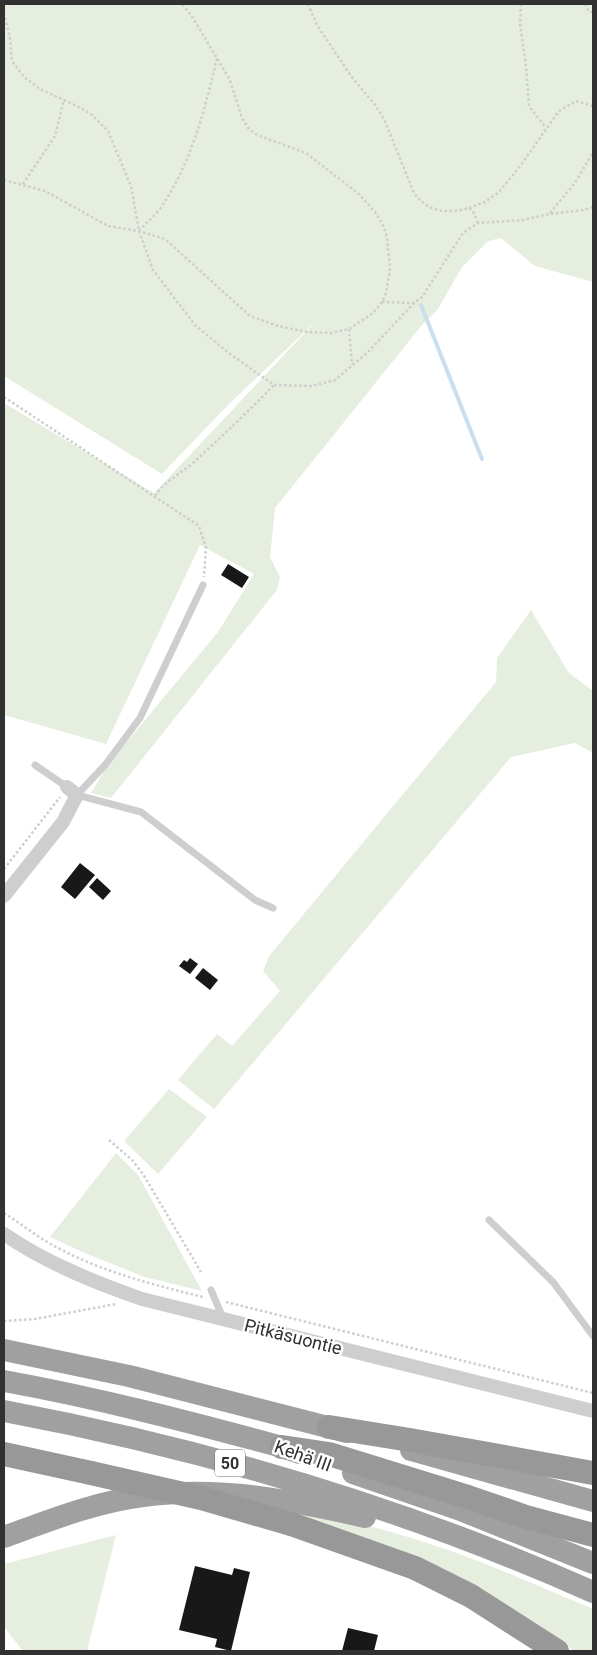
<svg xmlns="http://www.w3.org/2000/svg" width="597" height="1655" font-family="Roboto,sans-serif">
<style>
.green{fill:#e6eedf}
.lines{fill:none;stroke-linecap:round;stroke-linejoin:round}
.stream{stroke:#cbdeee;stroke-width:4}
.building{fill:#181818}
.path{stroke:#cecece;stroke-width:2.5;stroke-dasharray:2.5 2.5;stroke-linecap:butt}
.service{stroke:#cecece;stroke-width:7}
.minor{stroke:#cecece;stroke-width:14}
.trunk{stroke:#a0a0a0;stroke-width:22}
.motorway{stroke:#989898;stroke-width:24}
.motorway-bridge{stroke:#989898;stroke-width:24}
.labels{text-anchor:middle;stroke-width:5;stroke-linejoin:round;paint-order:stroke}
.shield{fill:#fff;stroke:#6f6f6f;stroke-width:1}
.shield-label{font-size:16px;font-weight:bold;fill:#313131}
.street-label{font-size:18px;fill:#313131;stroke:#fff}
</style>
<rect width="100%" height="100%" fill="#fff"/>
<path class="green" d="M4 4H593V282L535 266 501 238 488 241 462 267 438 309 422 325 275 508 270 557 280 577 277 590 111 798 91 793 107 766 218 632 254 574 200 545 106 744 4 715V403L154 493 317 320 228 405 162 474 4 376Z
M531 610 569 673 593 691V753L575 743 511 757 214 1109 178 1080 217 1034 232 1046 280 991 263 971 269 956 496 682 497 658Z
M169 1089 207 1117 158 1174 124 1141Z
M116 1153 138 1175 202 1291 145 1277 87 1254 50 1237Z
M266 1503C319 1514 372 1525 424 1542 482 1560 537 1586 593 1609V1651H574L547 1630 506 1605Z
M116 1535 87 1651H23L4 1627V1564Z"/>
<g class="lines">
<path class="stream" d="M421 305 482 459"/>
</g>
<path class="building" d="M228 564 249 577 242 588 221 575Z
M80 863 95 875 75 899 61 887Z
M97 878 111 891 103 900 89 887Z
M190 958 198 964 190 974 179 966 184 960 187 962Z
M203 968 218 980 210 990 195 978Z
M195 1566 232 1575 234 1568 250 1572 231 1651 215 1647 217 1639 179 1630Z
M348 1628 378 1635 374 1651H342Z"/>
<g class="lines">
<path class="path" d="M308 4 317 25 351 76 376 106 384 119 414 193C429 213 447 214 469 208L474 213 478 223
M521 4 520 24 526 66 529 106 546 128
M585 4 588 10 593 13
M4 13 10 38 12 61 24 77 40 89 81 108 92 115 108 131 131 186 139 231 153 270 195 325 230 354 274 385 312 386 335 380 368 352 414 303 422 297 463 233 478 223 523 220 549 214 584 210 593 207
M4 180 45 191 108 226 139 231 165 239 250 316 278 326 307 332 331 333 349 329 373 313 382 302 386 293 390 269 387 237 382 223 375 212 359 194 306 153 257 135 248 128 242 118 230 80 193 18 182 4
M23 184 55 136 64 99
M469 208 485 202 499 192 518 169 559 111 576 101 593 106
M550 213 575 183 593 152
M139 231C146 223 156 215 162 206 192 161 205 109 217 58
M382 302 413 303
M349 329 352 365
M4 397 199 526 206 548 204 577
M155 496C165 481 180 474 193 463 221 437 248 412 274 385
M4 869 60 797
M109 1140 132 1160 143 1174 201 1272
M4 1213C23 1225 41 1240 62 1250 106 1273 155 1285 203 1297
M226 1302 593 1393
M4 1321 35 1319 116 1304"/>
<path class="service" d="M203 585 140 718 105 765 77 795 141 812 255 900 273 908
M35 765 67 787
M489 1220 553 1282 593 1336
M211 1290 223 1318"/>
<path class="minor" d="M4 896 63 822 77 795 67 787
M4 1234C46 1263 94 1282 142 1299L593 1411"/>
<path class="trunk" d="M4 1350 129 1376 347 1432
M4 1381C98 1398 190 1422 282 1447L300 1453
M4 1411C206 1449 405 1508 593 1592
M411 1450 593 1501
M353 1473 458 1509 593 1563
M4 1537C48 1521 95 1502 143 1496 220 1486 290 1500 365 1517"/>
<path class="motorway" d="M329 1427 410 1440 593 1473
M282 1447 329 1454 468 1497 526 1517 593 1535
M4 1454 91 1473
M291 1524 415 1568 471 1596 557 1651"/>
<path class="motorway-bridge" d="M91 1473 201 1498 291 1524"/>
</g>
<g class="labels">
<rect class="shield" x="215" y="1449.5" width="30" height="27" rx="4"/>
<g class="shield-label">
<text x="230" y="1469">50</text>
</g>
<g class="street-label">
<text transform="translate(293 1337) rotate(14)" y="6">Pitkäsuontie</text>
<text transform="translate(303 1456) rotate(20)" y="6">Kehä III</text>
</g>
</g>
<rect width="597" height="1655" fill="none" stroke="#313131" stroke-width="10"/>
</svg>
